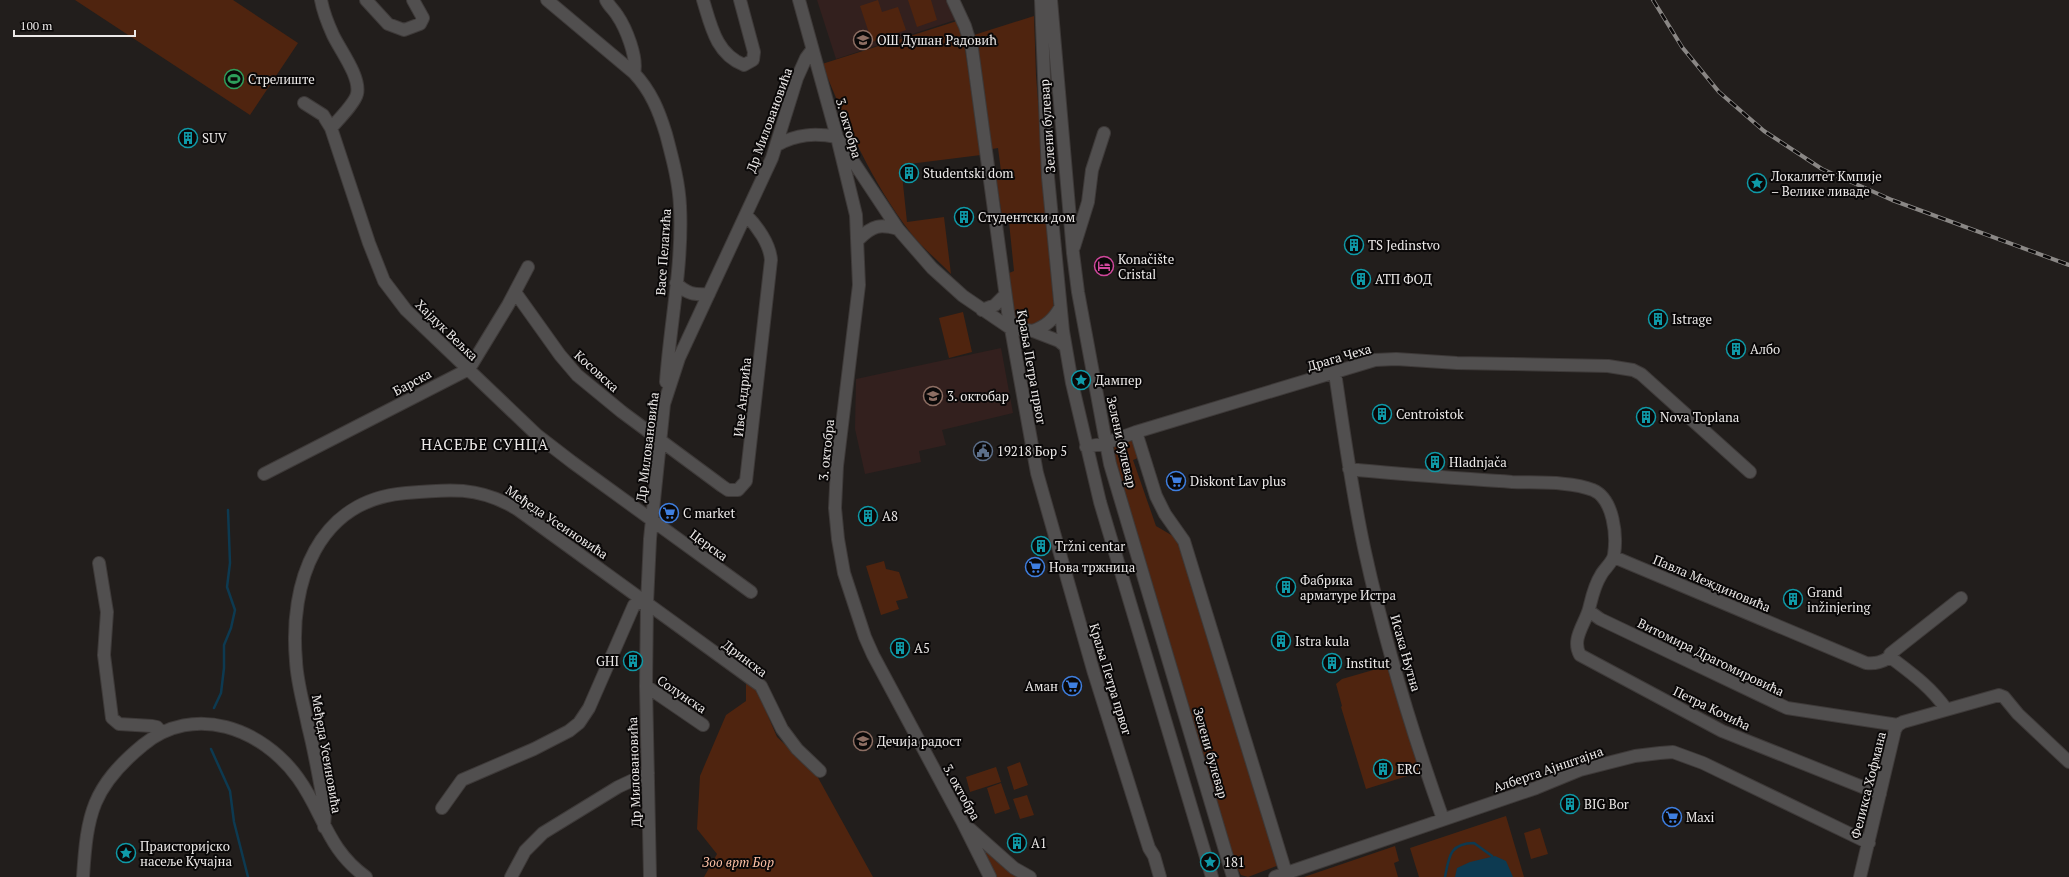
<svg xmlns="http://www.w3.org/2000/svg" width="2069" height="877" font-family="'PT Serif',serif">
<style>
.education{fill:#33201e}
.green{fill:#4f240f}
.water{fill:#0d3a51}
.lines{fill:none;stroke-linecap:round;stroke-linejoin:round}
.stream{stroke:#0d3a51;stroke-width:2.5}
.minor-casing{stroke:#3e3a39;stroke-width:14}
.minor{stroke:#514f4f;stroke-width:12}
.rail-casing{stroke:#8a8785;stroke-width:4}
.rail{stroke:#0a0808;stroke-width:2.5;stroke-dasharray:8;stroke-linecap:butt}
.labels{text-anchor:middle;stroke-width:4;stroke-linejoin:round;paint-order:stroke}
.poi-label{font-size:13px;fill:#ece9e8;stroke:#0a0808;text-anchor:start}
.street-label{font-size:13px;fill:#ece9e8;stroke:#0a0808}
.park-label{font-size:13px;font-style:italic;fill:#fec1a6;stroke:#0a0808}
.quarter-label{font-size:15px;letter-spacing:1px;fill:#ece9e8;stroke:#0a0808}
</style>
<rect width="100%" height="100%" fill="#221e1c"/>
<path class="education" d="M817 0H946L955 20 836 59Z
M1001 348 1013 413 942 430 946 445 919 451 921 462 865 474 855 429 856 379Z"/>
<path class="green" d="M75 0H233L298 43 250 115Z
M878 0 882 12 898 7 906 30 872 42 860 6Z
M908 0H931L937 20 917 27Z
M1034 16 1036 75 1054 310 1049 317 1030 326 1020 324 1013 317 1009 273 1014 271 1009 222H1003L995 172 1001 171 998 148 992 149 974 35Z
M957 21 963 36 981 155 901 165 907 222 944 217 951 274C938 260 921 247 910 232 871 181 846 123 822 64Z
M963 312 972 352 949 358 939 318Z
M1132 440C1138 444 1139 451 1138 458L1133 460 1156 526 1173 536 1180 544 1279 865 1248 877 1241 875 1237 868 1113 463 1114 445Z
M884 561 886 569 899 572 908 598 896 601 899 609 881 615 866 566Z
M1387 666 1420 772 1366 789 1341 707 1342 706 1336 684 1342 679Z
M746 675 762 692 765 709 777 737 816 774 873 877H704L717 854 697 829 700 776 726 715 746 701Z
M1020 762 1028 785 1014 790 1007 767Z
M996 767 1001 782 970 792 966 777Z
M1001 783 1010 809 995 814 987 788Z
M1027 795 1034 815 1020 819 1013 799Z
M1506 816 1524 877H1419L1410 848Z
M1540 828 1548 854 1531 859 1524 833Z
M977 842 1020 877H994Z
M1395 846 1399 861 1394 863 1398 877H1304Z"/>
<path class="water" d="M1495 856 1506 861 1513 877H1455L1457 868 1470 862Z"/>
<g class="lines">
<path class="stream" d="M214 708 221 693 224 668V645L231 628 235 610 227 587 230 563 228 510
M211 749 230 791 234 822 248 877
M1445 877C1449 858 1449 843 1474 843L1492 856"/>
<g class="minor-casing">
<path id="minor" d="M321 0C323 11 328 24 333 35 340 50 361 77 357 94 355 103 338 120 331 128
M366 0 388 24 404 30 420 24 423 18 413 0
M547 0 634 73
M606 0C609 6 614 10 617 15 626 28 638 58 634 73 651 91 659 111 666 134 672 157 679 182 680 206 683 265 670 324 666 382
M703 0C711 26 716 54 744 65L753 60 754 52 740 0
M799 0 837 137 856 215 859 285 837 466 835 508 838 539 844 573 865 637 873 655 963 823 990 877
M953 0 965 26 972 49 1008 312 1037 473 1094 673 1149 848 1154 856 1160 877
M1041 0 1048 177 1063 331 1072 383 1100 502 1212 877
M1051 0 1073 253 1078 292 1106 443 1110 464 1233 877
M304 103 323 115 331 128 369 243 384 281 406 310 537 435 572 462 751 592
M777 145C797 134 815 133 837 137L898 229 932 268 963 296 1010 328 1033 331 1059 341 1065 346
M859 239C873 225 880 224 898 229
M1074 247 1088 202 1092 170 1104 133
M676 283C687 294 694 295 709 294
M515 292 560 355 577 375 622 412 722 486 728 490H738L746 481 771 260C770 244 757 226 746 215
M982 310 995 305 1005 295
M1033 331C1046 326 1053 320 1060 308
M1335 373C1344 433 1352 493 1365 552 1385 643 1412 732 1443 819
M1136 432 1156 496 1165 514 1184 541 1286 873
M1086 447 1106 443 1136 432 1375 360 1396 359 1457 363 1608 366 1633 370 1641 374 1750 472
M1349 469C1404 475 1458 478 1512 482 1536 483 1571 481 1593 490 1614 499 1617 536 1614 555 1613 562 1604 569 1601 575 1594 586 1592 597 1589 609 1585 624 1571 639 1580 655L1722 731 1880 794
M264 474 469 369 508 305 528 267
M1614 557 1866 663C1876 664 1882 662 1890 657V654L1961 598
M99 563 107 612 104 655 112 718 119 724 152 726 157 727 161 732
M1589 611 1600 619 1787 708 1898 725
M1890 657C1911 673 1931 687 1946 709
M646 686 703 725
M442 808 462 780 534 749 569 731 579 723 589 708 634 605 639 603H647
M324 827 325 811 322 794C318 772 314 749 308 726 304 705 297 683 296 661 289 583 317 500 406 493 448 489 479 486 517 509L761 686 782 729 797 749 820 771
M970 829 1014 868 1030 877
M83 877C87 814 92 787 143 745 194 703 262 728 298 778 324 814 327 849 366 877
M511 877 525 851 543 833 618 787 648 773
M650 877 646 686 647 603 650 539 664 404 679 358 772 158 797 78 806 58 812 50
M1275 877 1536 788 1580 770 1635 756 1660 753 1673 752 1703 763 1869 843
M1860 877 1895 730 1898 725 1903 722 1999 695 2004 697 2018 714 2069 762"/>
</g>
<use href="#minor" class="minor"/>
<g class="rail-casing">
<path id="rail" d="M1653 0 1682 47 1719 92 1764 131 1822 169 1892 200 2069 265"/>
</g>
<use href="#rail" class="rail"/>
</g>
<defs>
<g id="school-ring" transform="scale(1)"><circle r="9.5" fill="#0a0808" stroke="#8d6e63" stroke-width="1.5"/><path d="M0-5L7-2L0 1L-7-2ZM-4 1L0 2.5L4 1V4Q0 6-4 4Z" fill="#8d6e63"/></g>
<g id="stadium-ring" transform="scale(1)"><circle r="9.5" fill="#0a0808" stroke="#2e9e5b" stroke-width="1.5"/><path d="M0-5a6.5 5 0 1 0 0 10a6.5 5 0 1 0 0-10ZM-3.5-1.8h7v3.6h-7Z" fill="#2e9e5b"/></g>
<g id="building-ring" transform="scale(1)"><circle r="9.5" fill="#0a0808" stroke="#0f9aa8" stroke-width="1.5"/><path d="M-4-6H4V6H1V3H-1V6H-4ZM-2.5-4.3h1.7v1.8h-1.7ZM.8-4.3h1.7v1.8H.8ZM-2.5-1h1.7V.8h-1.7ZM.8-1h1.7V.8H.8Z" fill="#0f9aa8"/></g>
<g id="sight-ring" transform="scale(1)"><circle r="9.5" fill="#0a0808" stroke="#0f9aa8" stroke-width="1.5"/><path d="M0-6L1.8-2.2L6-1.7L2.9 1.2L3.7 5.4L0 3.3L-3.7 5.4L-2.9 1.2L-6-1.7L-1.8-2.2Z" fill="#0f9aa8"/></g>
<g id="hotel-ring" transform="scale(1)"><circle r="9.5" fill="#0a0808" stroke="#d1479c" stroke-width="1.5"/><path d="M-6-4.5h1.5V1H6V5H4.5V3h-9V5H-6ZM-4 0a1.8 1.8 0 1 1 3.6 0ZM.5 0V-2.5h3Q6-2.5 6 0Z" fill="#d1479c"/></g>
<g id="civic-ring" transform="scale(1)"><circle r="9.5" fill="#0a0808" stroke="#5c6f8a" stroke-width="1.5"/><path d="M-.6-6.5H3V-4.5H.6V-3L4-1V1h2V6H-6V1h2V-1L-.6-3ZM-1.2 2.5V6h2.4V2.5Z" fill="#5c6f8a"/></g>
<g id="supermarket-ring" transform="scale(1)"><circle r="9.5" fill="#0a0808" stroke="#3f7fe0" stroke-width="1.5"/><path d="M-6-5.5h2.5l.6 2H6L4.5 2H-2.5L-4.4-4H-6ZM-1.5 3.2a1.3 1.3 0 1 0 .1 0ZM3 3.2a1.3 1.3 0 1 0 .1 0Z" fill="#3f7fe0"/></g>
</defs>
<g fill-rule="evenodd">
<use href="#school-ring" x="863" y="40"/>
<use href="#stadium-ring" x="234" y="79"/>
<use href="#building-ring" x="188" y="138"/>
<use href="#building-ring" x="909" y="173"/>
<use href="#sight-ring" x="1757" y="183"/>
<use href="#building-ring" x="964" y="217"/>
<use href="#building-ring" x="1354" y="245"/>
<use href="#hotel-ring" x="1104" y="266"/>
<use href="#building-ring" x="1361" y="279"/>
<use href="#building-ring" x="1658" y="319"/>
<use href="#building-ring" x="1736" y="349"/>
<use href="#sight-ring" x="1081" y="380"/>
<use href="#school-ring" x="933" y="396"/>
<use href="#building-ring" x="1382" y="414"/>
<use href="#building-ring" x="1646" y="417"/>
<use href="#civic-ring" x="983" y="451"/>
<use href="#building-ring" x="1435" y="462"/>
<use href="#supermarket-ring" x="1176" y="481"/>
<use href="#supermarket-ring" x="669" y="513"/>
<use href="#building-ring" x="868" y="516"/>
<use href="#building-ring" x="1041" y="546"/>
<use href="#supermarket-ring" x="1035" y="567"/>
<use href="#building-ring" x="1286" y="587"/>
<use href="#building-ring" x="1793" y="599"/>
<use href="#building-ring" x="1281" y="641"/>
<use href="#building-ring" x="900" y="648"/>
<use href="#building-ring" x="633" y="661"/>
<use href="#building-ring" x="1332" y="663"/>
<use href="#supermarket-ring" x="1072" y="686"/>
<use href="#school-ring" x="863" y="741"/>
<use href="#building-ring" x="1383" y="769"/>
<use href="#building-ring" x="1570" y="804"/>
<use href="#supermarket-ring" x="1672" y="817"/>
<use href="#building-ring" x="1017" y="843"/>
<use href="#sight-ring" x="126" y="853"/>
<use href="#sight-ring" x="1210" y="862"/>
</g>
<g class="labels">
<g class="poi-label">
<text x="877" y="45">ОШ Душан Радовић</text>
<text x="248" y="84">Стрелиште</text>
<text x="202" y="143">SUV</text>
<text x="923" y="178">Studentski dom</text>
<text x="1771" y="181">Локалитет Кмпије<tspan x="1771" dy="15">– Велике ливаде</tspan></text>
<text x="978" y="222">Студентски дом</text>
<text x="1368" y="250">TS Jedinstvo</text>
<text x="1118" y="264">Konačište<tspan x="1118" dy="15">Cristal</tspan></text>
<text x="1375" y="284">АТП ФОД</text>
<text x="1672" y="324">Istrage</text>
<text x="1750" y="354">Албо</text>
<text x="1095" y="385">Дампер</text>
<text x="947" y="401">3. октобар</text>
<text x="1396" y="419">Centroistok</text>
<text x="1660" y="422">Nova Toplana</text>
<text x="997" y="456">19218 Бор 5</text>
<text x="1449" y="467">Hladnjača</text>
<text x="1190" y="486">Diskont Lav plus</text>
<text x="683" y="518">C market</text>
<text x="882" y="521">A8</text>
<text x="1055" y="551">Tržni centar</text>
<text x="1049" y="572">Нова тржница</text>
<text x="1300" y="585">Фабрика<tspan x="1300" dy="15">арматуре Истра</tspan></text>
<text x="1807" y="597">Grand<tspan x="1807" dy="15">inžinjering</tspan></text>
<text x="1295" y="646">Istra kula</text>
<text x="914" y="653">A5</text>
<text x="619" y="666" text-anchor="end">GHI</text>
<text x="1346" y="668">Institut</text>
<text x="1058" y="691" text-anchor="end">Аман</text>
<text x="877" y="746">Дечија радост</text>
<text x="1397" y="774">ERC</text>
<text x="1584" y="809">BIG Bor</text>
<text x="1686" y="822">Maxi</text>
<text x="1031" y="848">A1</text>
<text x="140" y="851">Праисторијско<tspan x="140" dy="15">насеље Кучајна</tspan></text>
<text x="1224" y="867">181</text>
</g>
<g class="street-label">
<text transform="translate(769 120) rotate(-70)" y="5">Др Миловановића</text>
<text transform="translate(1047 126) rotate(-94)" y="5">Зелени булевар</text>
<text transform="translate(849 128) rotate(74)" y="5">3. октобра</text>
<text transform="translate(663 252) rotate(-86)" y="5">Васе Пелагића</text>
<text transform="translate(447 330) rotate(44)" y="5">Хајдук Вељка</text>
<text transform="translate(1339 357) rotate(-16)" y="5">Драга Чеха</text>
<text transform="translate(1032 367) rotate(80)" y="5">Краља Петра првог</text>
<text transform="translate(597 371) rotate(42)" y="5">Косовска</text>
<text transform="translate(412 382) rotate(-28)" y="5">Барска</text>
<text transform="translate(742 397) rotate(-84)" y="5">Иве Андрића</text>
<text transform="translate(1122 442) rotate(77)" y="5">Зелени булевар</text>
<text transform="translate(647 447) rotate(-83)" y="5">Др Миловановића</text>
<text transform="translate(826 450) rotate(-84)" y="5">3. октобра</text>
<text transform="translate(557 522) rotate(34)" y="5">Међеда Усеиновића</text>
<text transform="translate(709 545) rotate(36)" y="5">Церска</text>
<text transform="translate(1712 583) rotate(23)" y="5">Павла Междиновића</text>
<text transform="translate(1406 653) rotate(74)" y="5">Исака Њутна</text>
<text transform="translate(1711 657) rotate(26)" y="5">Витомира Драгомировића</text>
<text transform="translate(745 658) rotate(37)" y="5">Дринска</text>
<text transform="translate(1111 679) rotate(73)" y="5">Краља Петра првог</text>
<text transform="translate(682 694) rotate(34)" y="5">Солунска</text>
<text transform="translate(1712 708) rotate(26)" y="5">Петра Кочића</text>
<text transform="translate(1211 753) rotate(74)" y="5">Зелени булевар</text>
<text transform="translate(327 754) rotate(80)" y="5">Међеда Усеиновића</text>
<text transform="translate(1548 769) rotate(-19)" y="5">Алберта Ајнштајна</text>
<text transform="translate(634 772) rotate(-92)" y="5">Др Миловановића</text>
<text transform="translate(1868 785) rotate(-76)" y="5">Феликса Хофмана</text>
<text transform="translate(962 792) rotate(61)" y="5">3. октобра</text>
</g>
<g class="park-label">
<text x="738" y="867">Зоо врт Бор</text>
</g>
<g class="quarter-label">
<text x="485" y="450">НАСЕЉЕ СУНЦА</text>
</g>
</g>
<path d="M14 30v6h121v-6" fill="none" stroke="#ece9e8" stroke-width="2"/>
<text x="20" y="30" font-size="12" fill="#ece9e8" stroke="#0a0808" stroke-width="3" paint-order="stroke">100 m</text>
</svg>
